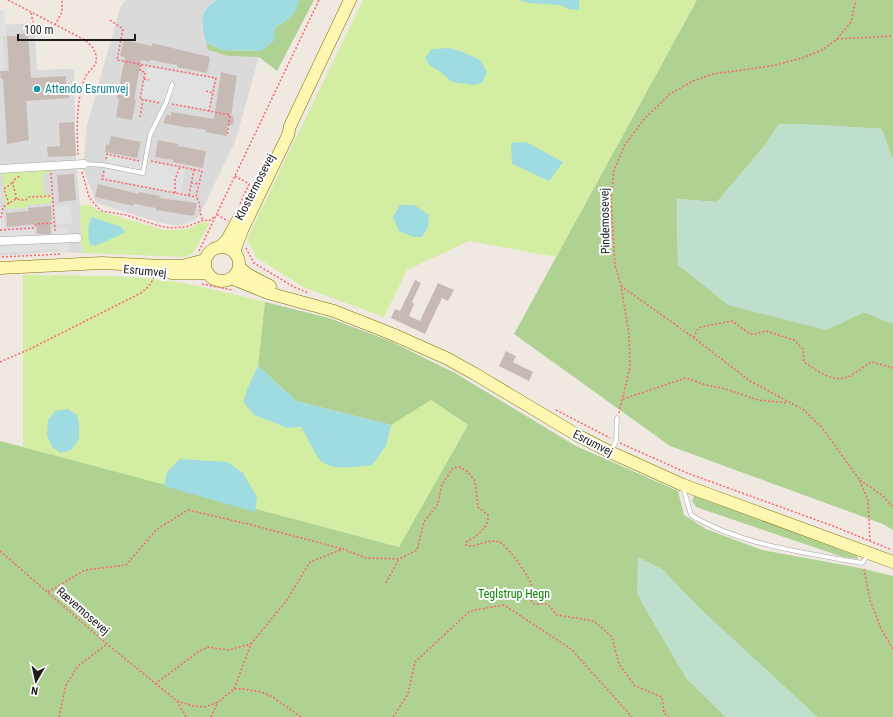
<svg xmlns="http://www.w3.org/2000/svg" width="893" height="717" font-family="'Roboto Condensed',sans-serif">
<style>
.residential{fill:#dbdada}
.grass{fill:#d3eea3;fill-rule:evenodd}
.forest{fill:#afd293}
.wetland{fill:#bedfcb}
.parking{fill:#e1e1e1}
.water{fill:#9edce1}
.building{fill:#c7bab5}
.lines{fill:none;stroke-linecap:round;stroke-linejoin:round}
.service-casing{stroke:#a4a4a4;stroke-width:5}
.minor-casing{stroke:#a4a4a4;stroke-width:9}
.secondary-casing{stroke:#787400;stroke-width:13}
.path{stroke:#ff636b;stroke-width:1.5;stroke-dasharray:2 2;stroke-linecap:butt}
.service{stroke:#fff;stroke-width:4}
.minor{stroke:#fff;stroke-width:8}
.secondary{stroke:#fff7b1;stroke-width:12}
.culture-dot{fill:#0f9aa8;stroke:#fff;stroke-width:1.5}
.labels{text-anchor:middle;stroke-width:4;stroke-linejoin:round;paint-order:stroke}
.culture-label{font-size:12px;fill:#0d838f;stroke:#fff;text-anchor:start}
.street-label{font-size:12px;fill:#1d1d1d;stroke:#fff}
.park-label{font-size:12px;fill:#0b8402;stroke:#fff}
</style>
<rect width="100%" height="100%" fill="#efe9e2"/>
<path class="residential" d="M126 0H217L210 4 204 10 202 26 208 50 228 56 259 57 235 142 198 218 180 226 161 223 96 203 83 167 87 125 120 8Z
M34 23 37 70 74 69 76 161 80 206 82 253 52 252 0 256V25Z"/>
<path class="grass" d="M363 0H697L556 257 469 241 407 270 384 317 305 288 256 257 247 239Z
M50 168V173L43 174 44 194H51V203L27 205V208L5 209 2 171Z
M90 205 99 211 164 230H178L190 228 203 222 210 223 193 253 184 257 82 253 80 206ZM91 218 124 229 125 231 124 233 89 241V229Z
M23 275C69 276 115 274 161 280 196 284 231 294 265 302L258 366 248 387 288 428 301 427 307 436 386 446 391 425 431 400 468 425 400 547 23 448Z"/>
<path class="forest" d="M299 0H314L277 71 259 57 228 56 208 50 206 42 222 50 261 51 274 32 276 26C288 21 296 13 299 0Z
M697 0H893V160L881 129 819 125 779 124 765 145 717 202 677 199 678 265 826 330 864 312 893 324V530L883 524 670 446 514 334Z
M265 302 329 318 390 341 455 373 576 446 678 491 684 515 706 529 762 550 860 568 893 576V717H817L696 605 662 569 668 645 686 678 726 717H0V441L399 547 468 425 431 400 391 425 296 401 258 366Z
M694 496 857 556 858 559 843 557 696 507 692 501Z"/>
<path class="wetland" d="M779 124 819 125 882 129 893 160V324L864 312 826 330 728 305 678 265 677 199 717 202 765 145Z
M638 557 662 569 696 605 817 717H726L686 678 643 605 637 593Z"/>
<path class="parking" d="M0 10H4L6 36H3L5 66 0 72V79Z
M147 67 214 79 209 110 142 98Z
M108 155 185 169 181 193 104 178Z
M70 205 72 224 56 225 55 206Z
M3 208 5 230H0V209Z
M67 227V233L52 235 51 229Z
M34 229V236L0 238V231Z
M69 241V252H59L58 249 0 253V246Z"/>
<path class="water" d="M217 0H299V1C295 15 289 20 276 26L274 32 275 40 261 51 222 50 206 42C201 23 198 10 217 0Z
M518 0H579V10L568 9 560 5 529 3Z
M449 48 463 52 480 60 487 72 482 83 473 85 452 82 438 70 429 65 425 58 432 49Z
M526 142 563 162 549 181 512 164 511 143Z
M400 205H414L429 215 428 227 422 237H413L399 231 393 217Z
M92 217 121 227 125 231 124 233 95 246 90 244C87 236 88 223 92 217Z
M258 366 296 401 391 425 386 446 372 465C354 467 327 473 316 455 311 446 307 436 301 427L288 428 254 415 243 402 248 387Z
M68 409 77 415 79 423V439L71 450 61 453 52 447 47 435 48 420 55 411Z
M180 459 227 462 243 473 257 497 255 512 164 486 167 472Z"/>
<path class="building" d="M28 33 31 78 66 76V88L69 87V98L26 101 29 140 7 144 3 79H1L0 71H9L7 36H18V34Z
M124 40 152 46V43L210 57 207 73 177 67V65L150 60V62L141 60 134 100H136L132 120 116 117 119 99 117 98 125 57 120 56Z
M221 72 237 76 231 116 234 117 233 125 228 124 226 136 206 132V130L189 127V128L163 123 167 114 171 116V112L214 119Z
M74 122 76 156 48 157 47 147 60 146 59 123Z
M111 136 141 142 137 158 105 152 106 144 109 145Z
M158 140 178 144V146L206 151 203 168 173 162V160L155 157Z
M74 174 76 200 59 202 57 175Z
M98 184 139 194V192L160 196 159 198 197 203 194 216 156 210V208L134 204 133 206 95 197Z
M51 206 52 220H50L51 234H37L36 224 7 227 6 213 29 211 28 208Z
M415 280 421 283 412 302 414 304 409 316 420 321 438 283 454 290 448 301 442 298 425 334 391 318 395 309 400 311Z
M506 351 516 356 513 362 533 372 529 381 499 366Z"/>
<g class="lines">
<g class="service-casing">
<path id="service" d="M84 164 103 165 143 173 150 135 166 103 172 85
M611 451 616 441 617 418
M683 487 691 515C740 545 806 553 862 563L869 554"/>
</g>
<g class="minor-casing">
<path id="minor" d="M0 169 84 164
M0 241 77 238"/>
</g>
<g class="secondary-casing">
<path id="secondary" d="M220 247 227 240 240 216
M205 264a17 17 0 1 1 34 0a17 17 0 1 1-34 0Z
M235 253 236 246 243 228 288 135 290 126 350 0
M239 267 247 274 270 286
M0 268 102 263 162 266H182L205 260
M171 273H207
M231 278 268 293 334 311 392 334 446 358 475 374 577 435 610 452 683 485 893 562"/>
</g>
<path class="path" d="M8 0 83 39C91 44 98 52 96 62 95 67 90 70 87 74 85 77 84 80 83 83 76 106 77 132 78 156
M31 13 33 22
M110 20 123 29 117 60 216 78 209 111
M55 25 62 12V0
M837 39 893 36
M141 65 140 71 145 72 140 99 160 103
M144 79 149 80
M206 91 213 93
M172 104 230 115 227 136
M140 117 143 100
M106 159 107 154 139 161
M151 161 202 171 196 197C202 204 198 212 203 220
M104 171 102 179 196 197
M82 172 89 197 97 207 102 211 126 215 156 225 170 228 186 227 204 220 209 221 215 216
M51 173 55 231
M235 176 249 184 239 206
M191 183 199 184
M175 193V179L180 167
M189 195 194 169
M16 199C17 188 6 183 20 176
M9 204 4 189 12 183
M217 215 228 221
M1 218 3 207 16 199 22 200H26L29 197 52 196
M0 230 33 228 36 224 54 223
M246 248 254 263 294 287 309 293
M199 251 319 0
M2 257 62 254
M202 284 232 290
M621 286 694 338 750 381 804 410 822 428 859 479 868 500 870 541
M694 338 697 330 701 327 732 321 750 334H755L766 331 794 340 803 349 804 362C818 371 833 384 850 376 857 372 863 367 869 363L872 362 893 368
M0 362 30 349 141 293C148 287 152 284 154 275
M623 399 686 378 706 385 726 389 758 400 788 403
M556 410 610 438
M619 413 630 367 629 334 621 286 615 265 611 200 614 170 625 145 645 118 670 94 693 81 713 74 771 66 802 58 822 50 837 39 851 22 856 0
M620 443 687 473 833 526 892 550
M860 480 883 496 893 507
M0 551 107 644 177 701 193 706 205 707 218 702 234 689H244L261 692 271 696 301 717
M864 569 870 600 881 629 893 649
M386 583 399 559
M48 592 85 570 126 565 157 529 188 510 248 524 343 549
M155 684 198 652 208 647 228 650 251 644
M234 689 251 644 287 600 310 562 343 549 366 558 399 559 417 550 424 522 438 504 442 484 453 468 460 467 468 472 475 481 478 507 488 515C489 529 476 536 466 542V545C475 549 487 538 499 542 507 545 527 574 531 583 533 589 529 596 532 602 535 607 542 602 546 604 551 605 553 612 557 615L594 621 612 637 619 664 635 686 662 697 664 713 669 717
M177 701 186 717
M59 717 66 685 78 666 107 644
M211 717 218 702
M393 717 408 694 415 662 470 611 504 605 571 649 632 717"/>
<use href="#service" class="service"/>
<use href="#minor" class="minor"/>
<use href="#secondary" class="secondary"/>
</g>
<circle class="culture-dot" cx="37" cy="89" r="4"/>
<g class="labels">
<g class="culture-label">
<text x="45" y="93">Attendo Esrumvej</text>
</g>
<g class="street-label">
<text transform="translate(255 187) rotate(-63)" y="4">Klostermosevej</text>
<text transform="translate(605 221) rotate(-91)" y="4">Pindemosevej</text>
<text transform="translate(145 271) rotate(5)" y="4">Esrumvej</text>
<text transform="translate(593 443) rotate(27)" y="4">Esrumvej</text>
<text transform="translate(83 611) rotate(41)" y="4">Rævemosevej</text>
</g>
<g class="park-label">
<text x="514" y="598">Teglstrup Hegn</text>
</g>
</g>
<g transform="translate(36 681) rotate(189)" stroke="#ffffff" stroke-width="3" paint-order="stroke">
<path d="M0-3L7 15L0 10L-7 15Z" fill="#1d1d1d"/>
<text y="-6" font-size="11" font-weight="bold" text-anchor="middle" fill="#1d1d1d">N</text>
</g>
<path d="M18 34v6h117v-6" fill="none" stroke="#1d1d1d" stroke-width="2"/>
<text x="24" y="34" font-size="12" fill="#1d1d1d" stroke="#ffffff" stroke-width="3" paint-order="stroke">100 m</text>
</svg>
